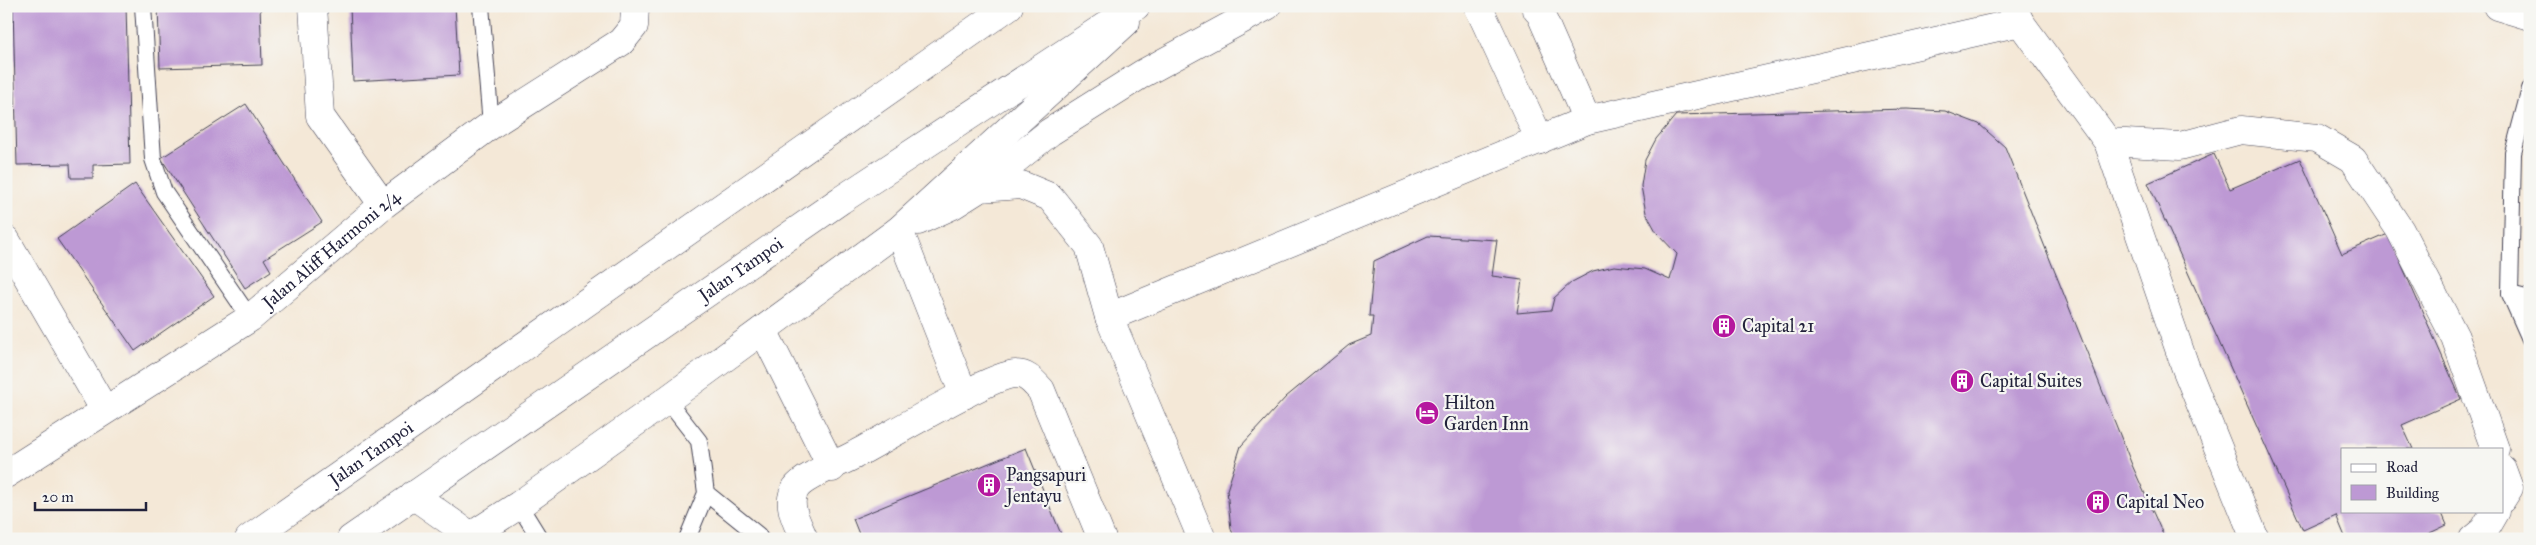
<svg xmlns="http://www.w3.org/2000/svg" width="2536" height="545" font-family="'IM FELL Great Primer',serif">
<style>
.building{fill:#bd99d4}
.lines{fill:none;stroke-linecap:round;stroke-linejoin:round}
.service-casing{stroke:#424052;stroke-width:18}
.minor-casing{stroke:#424052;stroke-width:29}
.primary-casing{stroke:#424052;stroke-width:29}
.service{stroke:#fff;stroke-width:16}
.minor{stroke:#fff;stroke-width:28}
.primary{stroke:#fff;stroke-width:28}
.labels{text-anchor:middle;stroke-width:4.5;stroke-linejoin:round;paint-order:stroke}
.street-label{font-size:18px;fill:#22223b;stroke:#f6f6f2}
.poi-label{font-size:18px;fill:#22223b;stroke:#f6f6f2;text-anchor:start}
</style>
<rect width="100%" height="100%" fill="#f6f6f2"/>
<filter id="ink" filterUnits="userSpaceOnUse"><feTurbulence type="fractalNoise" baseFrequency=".02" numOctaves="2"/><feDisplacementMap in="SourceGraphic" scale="10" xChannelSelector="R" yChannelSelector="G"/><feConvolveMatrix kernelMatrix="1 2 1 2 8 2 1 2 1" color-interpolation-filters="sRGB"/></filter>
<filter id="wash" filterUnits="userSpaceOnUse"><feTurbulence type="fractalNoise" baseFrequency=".0096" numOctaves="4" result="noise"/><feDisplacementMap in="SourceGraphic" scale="20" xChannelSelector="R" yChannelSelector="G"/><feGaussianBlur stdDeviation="1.12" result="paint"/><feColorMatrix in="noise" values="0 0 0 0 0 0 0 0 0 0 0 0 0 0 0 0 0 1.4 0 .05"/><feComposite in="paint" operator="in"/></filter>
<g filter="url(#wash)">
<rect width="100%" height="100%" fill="#f4e8d7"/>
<g id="blocks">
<path class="building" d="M13 6H126L130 164 93 165V178H71L70 164 17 165Z
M158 6H260L262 65 160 68Z
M350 6H455L459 75 353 81Z
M246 104 322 222 264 259 271 271 245 288 161 158Z
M1907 109 1945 111 1979 124 2005 147 2132 465 2165 539H1235L1231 529 1227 490 1241 446 1286 397 1349 345 1371 336 1373 316H1369L1374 261 1428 236 1497 240 1492 276 1522 280 1517 313 1551 310 1554 298 1572 282 1593 271 1614 266 1645 269 1670 280 1677 254 1657 233 1646 213 1641 186 1645 160 1656 139 1676 115Z
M2214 154 2230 189 2300 159 2342 254 2388 234 2461 399 2402 425 2413 449H2342V511H2441L2447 525 2417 539H2346L2336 515 2303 530 2148 183Z
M135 184 214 296 135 351 57 239Z
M1026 448 1063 539H861L853 519Z"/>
</g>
</g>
<g filter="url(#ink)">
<use href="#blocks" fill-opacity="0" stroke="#424052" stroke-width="1"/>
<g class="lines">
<g class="service-casing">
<path id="service" d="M143 6 153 159 164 192 250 318
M481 6 491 125
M2530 89 2513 153 2510 294 2530 339
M2510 294 2530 299
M667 400 699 441 706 493 687 539
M706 493 758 535 760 539
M519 505 540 539"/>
</g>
<g class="minor-casing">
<g id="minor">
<path d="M313 6 320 116 383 205"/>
<path d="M1478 6 1540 140"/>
<path d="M1537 6 1587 120"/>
<path d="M2013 6 2020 22 2108 142 2180 146 2241 130 2317 138 2353 159 2400 230 2455 337 2495 449"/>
<path d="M2108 142 2185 366 2255 539"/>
<path d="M980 188 1021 185 1050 197 1089 246 1109 317 1202 539"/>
<path d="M918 221 953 205 980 188 1050 132 1142 74 1267 6"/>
<path d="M899 230 964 395"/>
<path d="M6 240 104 409"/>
<path d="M1109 317 1587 120 2020 22"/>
<path d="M763 330 832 468"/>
<path d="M2502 469 2509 488 2502 499"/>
<path id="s1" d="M6 474 250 318 383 205 491 125 621 42 634 26 635 6"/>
<path d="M413 495 471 536 519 505 667 400 899 230 1126 22"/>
<path d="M804 539C798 524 785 504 796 488 805 475 841 463 856 454 883 440 993 373 1016 374 1028 374 1034 383 1041 390L1102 539"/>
<path d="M2473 539 2484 530 2495 511"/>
</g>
</g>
<g class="primary-casing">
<g id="primary">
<path d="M2497 6 2530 16"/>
<path d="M1537 10 1538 6"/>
<path id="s2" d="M249 539 1009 6"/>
<path id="s3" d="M351 539 841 200 1136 6"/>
</g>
</g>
<use href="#service" class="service"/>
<use href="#minor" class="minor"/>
<use href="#primary" class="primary"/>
</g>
</g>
<defs>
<g id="building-disc" transform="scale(1.25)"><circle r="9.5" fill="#b5179e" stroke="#f6f6f2"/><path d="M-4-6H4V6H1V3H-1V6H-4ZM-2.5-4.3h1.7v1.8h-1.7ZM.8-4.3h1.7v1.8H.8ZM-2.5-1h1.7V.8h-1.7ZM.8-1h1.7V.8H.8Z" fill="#fff"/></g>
<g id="hotel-disc" transform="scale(1.25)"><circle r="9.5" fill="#b5179e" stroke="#f6f6f2"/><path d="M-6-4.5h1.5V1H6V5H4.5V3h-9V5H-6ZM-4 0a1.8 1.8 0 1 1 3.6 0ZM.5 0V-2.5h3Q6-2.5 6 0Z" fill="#fff"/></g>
</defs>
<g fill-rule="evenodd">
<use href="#building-disc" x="1724" y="326"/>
<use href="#building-disc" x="1962" y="381"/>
<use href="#hotel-disc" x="1427" y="413"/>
<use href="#building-disc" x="989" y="485"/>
<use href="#building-disc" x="2098" y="502"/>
</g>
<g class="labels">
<g class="street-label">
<text dy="6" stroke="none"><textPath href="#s1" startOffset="396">Jalan Aliff Harmoni 2/4</textPath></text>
<text dy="6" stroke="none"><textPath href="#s3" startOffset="474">Jalan Tampoi</textPath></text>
<text dy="6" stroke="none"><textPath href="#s2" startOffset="149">Jalan Tampoi</textPath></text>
</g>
<g class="poi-label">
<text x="1742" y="332">Capital 21</text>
<text x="1980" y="387">Capital Suites</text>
<text x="1444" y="409">Hilton<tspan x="1444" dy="21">Garden Inn</tspan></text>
<text x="1006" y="481">Pangsapuri<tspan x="1006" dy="21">Jentayu</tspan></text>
<text x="2116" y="508">Capital Neo</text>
</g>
</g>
<rect width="2536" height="545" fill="none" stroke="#f6f6f2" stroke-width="25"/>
<rect x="2341" y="448" width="162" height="65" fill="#f6f6f2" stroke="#a1a1a9"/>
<rect x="2351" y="464" width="25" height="8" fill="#ffffff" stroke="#a1a1a9"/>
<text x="2386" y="472" font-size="15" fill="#22223b">Road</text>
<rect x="2351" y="485" width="25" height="15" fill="#bd99d4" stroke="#a1a1a9"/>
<text x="2386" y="498" font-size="15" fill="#22223b">Building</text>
<path d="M35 502v8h111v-8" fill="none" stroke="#22223b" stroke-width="2.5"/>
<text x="42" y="502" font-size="15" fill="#22223b" stroke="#f6f6f2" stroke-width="4" paint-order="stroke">20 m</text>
</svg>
